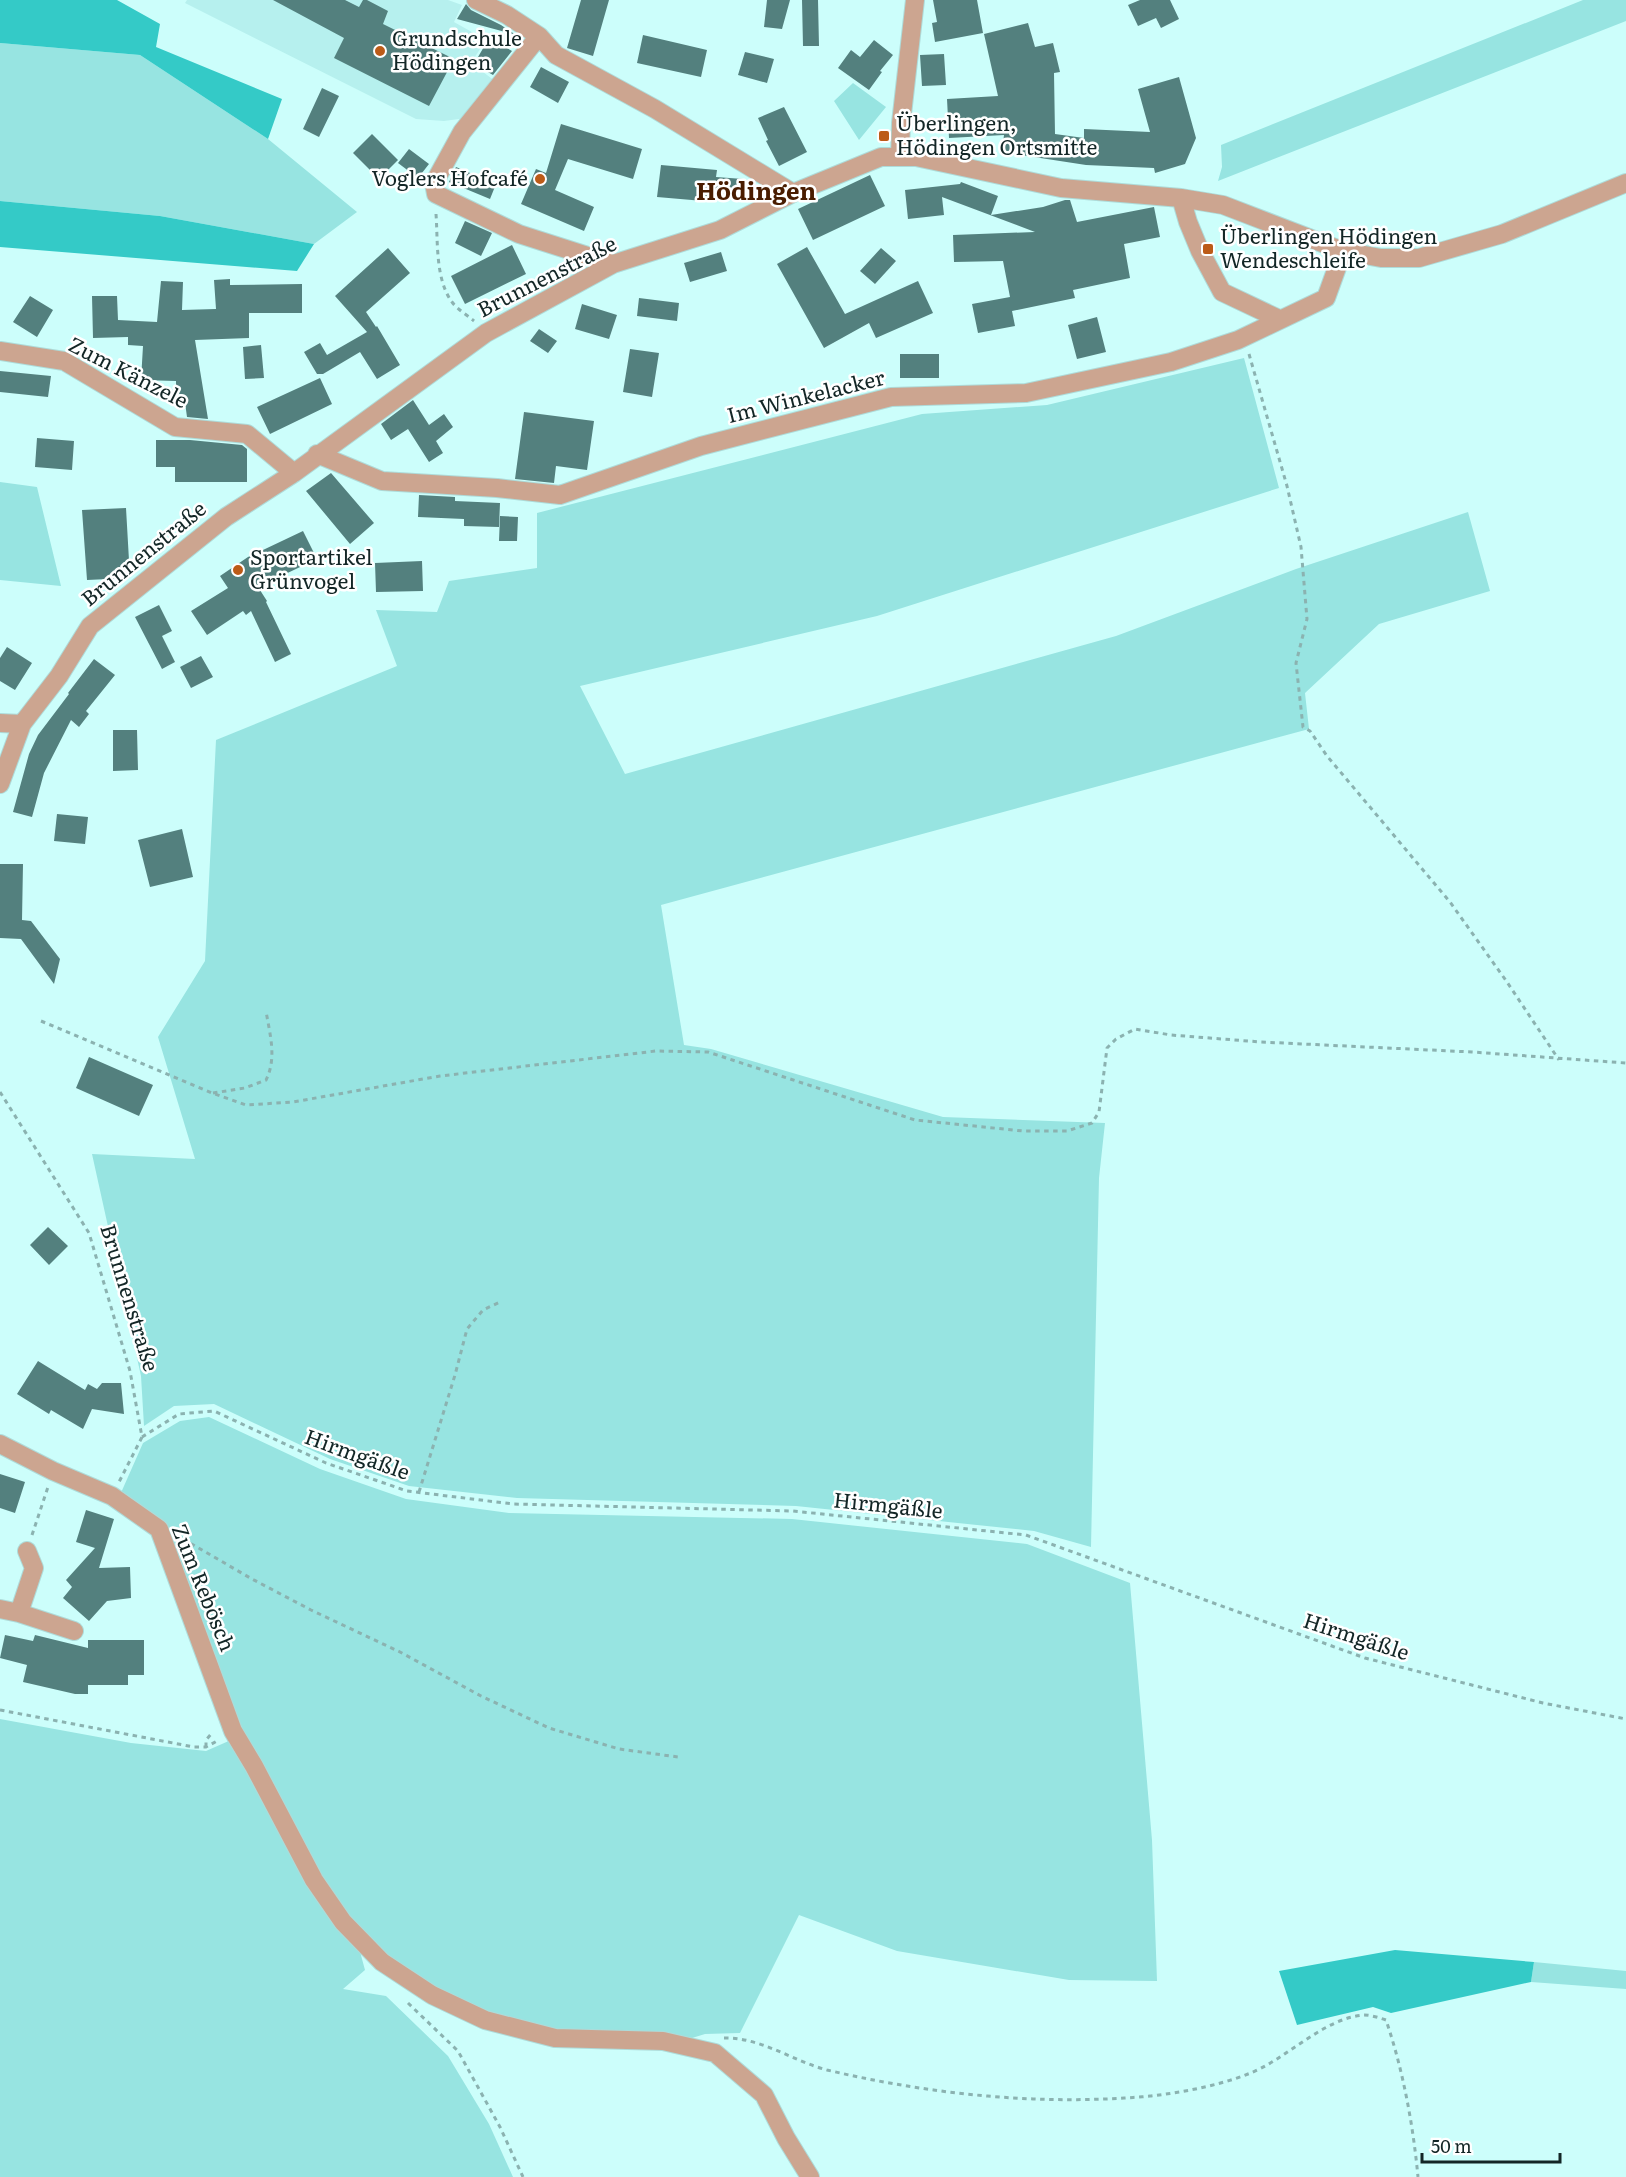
<svg xmlns="http://www.w3.org/2000/svg" width="1626" height="2177" font-family="Literata,serif">
<style>
.built{fill:#b6f0ee}
.green{fill:#97e4e1}
.forest{fill:#34cac7}
.building{fill:#53807e}
.lines{fill:none;stroke-linecap:round;stroke-linejoin:round}
.minor-casing{stroke:#aedbd9;stroke-width:20}
.path{stroke:#8bb2b0;stroke-width:3;stroke-dasharray:4.5 4.5;stroke-linecap:butt}
.minor{stroke:#cca590;stroke-width:18}
.poi-dot{fill:#bc5b18;stroke:#fff;stroke-width:2}
.labels{text-anchor:middle;stroke-width:5;stroke-linejoin:round;paint-order:stroke}
.poi-label{font-size:21px;fill:#132626;stroke:#fff;text-anchor:start}
.street-label{font-size:21px;fill:#132626;stroke:#fff}
.quarter-label{font-size:24px;font-weight:bold;fill:#491c00;stroke:#fff}
</style>
<rect width="100%" height="100%" fill="#ccfefb"/>
<path class="built" d="M187 0H448L462 5 454 22 486 40 471 63 495 81 466 118 444 121 416 119 185 3Z"/>
<path class="green" d="M1583 0H1626V21L1218 181 1222 167 1221 145Z
M0 43 140 55 268 139 357 212 314 244 160 216 0 201Z
M853 83 886 107 859 140 834 101Z
M1244 358 1279 488 877 616 580 686 625 774 1116 636 1296 569 1468 512 1490 591 1379 624 1305 693 1309 729 661 905 684 1045 711 1049 943 1117 1105 1123 1099 1178 1091 1547 1034 1531 796 1506 517 1498 409 1486 330 1459 214 1404 174 1406 144 1426 141 1376 92 1154 195 1159 158 1037 205 961 216 740 397 666 376 610 437 612 449 581 537 568V513L922 414 1047 405Z
M0 482 37 487 61 586 0 580Z
M209 1417 320 1469 406 1499 509 1513 792 1519 1027 1544 1130 1583 1152 1840 1157 1981 1069 1980 897 1951 799 1915 740 2033 705 2034 692 2038 667 2035 560 2032 488 2015 438 1991 385 1958 348 1920 319 1873 236 1725 162 1525 120 1495 143 1443 180 1421Z
M0 1719 131 1743 206 1751 231 1740 359 1948 365 1970 343 1989 386 1996 448 2056 489 2124 513 2177H0Z
M1534 1962 1626 1971V1989L1531 1982Z"/>
<path class="forest" d="M0 0H117L160 24 156 47 282 99 268 139 140 55 0 43Z
M0 201 160 216 314 244 297 271 0 247Z
M1395 1950 1534 1962 1531 1982 1391 2013 1373 2007 1297 2025 1279 1971Z"/>
<path class="building" d="M273 0H345L359 7 363 0H367L388 11 383 24 454 59 429 106 334 58 344 38Z
M581 0H609L593 56 567 48Z
M767 0H790L782 29 764 27Z
M802 0H818L819 46H803Z
M933 0H977L983 33 935 42 932 23 937 22Z
M1140 0H1170L1179 19 1161 28 1156 18 1138 26 1128 5Z
M466 4 471 10 501 25 516 35 457 19Z
M1028 23 1035 47 1053 43 1060 72 1054 73 1055 134 1084 138V129L1150 132 1138 89 1179 77 1196 138 1185 164 1155 173 1154 168 1086 165 1002 152 1004 135 949 138 947 99 998 96 984 34Z
M643 35 707 50 701 77 637 63Z
M489 38 512 51 493 75 474 64Z
M874 40 893 55 880 71 882 72 869 90 838 68 851 50 860 57Z
M745 52 774 59 767 83 738 75Z
M944 54 946 85 922 86 920 55Z
M541 67 569 82 558 103 530 87Z
M322 88 339 96 319 137 303 129Z
M784 107 807 152 779 166 766 141 768 140 758 118Z
M561 124 642 149 633 179 568 159 555 190 594 207 584 231 521 204 536 169 546 173Z
M372 134 398 160 379 179 353 153Z
M409 149 429 164 418 178 398 163Z
M661 165 717 170 716 177 743 179 741 200 715 197V202L657 197Z
M456 167 496 184 490 199 449 182Z
M870 175 885 206 813 240 798 209Z
M961 182 998 196 991 215 1043 207 1065 200H1070L1077 222 1154 207 1160 237 1124 244 1130 278 1073 290 1075 298 1012 311 1015 326 978 333 972 304 1010 297 1003 261 954 262 953 235 1035 232 942 197 944 215 908 219 905 190 960 184Z
M465 221 492 233 481 256 455 243Z
M512 245 526 274 465 304 451 276Z
M807 247 845 314 918 281 933 313 876 338 869 323 824 348 777 264Z
M388 248 410 273 366 312 376 327 377 326 400 365 377 379 360 352 323 374H317L304 352 320 343 327 355 367 332 335 296Z
M881 248 896 261 875 284 860 271Z
M721 252 727 271 690 282 684 263Z
M230 279V285L302 284V313H249V338L195 340 208 419 187 417 184 395 176 393V381L141 380 143 346 128 345V337L93 338 92 296H117L118 320 157 322 161 281 183 282 182 310 216 309 214 280Z
M30 296 53 310 37 337 13 322Z
M639 298 679 303 677 321 637 316Z
M582 304 617 315 609 339 575 329Z
M1097 317 1106 352 1077 359 1068 325Z
M539 329 557 341 548 353 530 341Z
M261 345 264 378 245 379 243 347Z
M630 349 659 353 652 397 623 392Z
M900 354H939V378H900Z
M0 371 51 376 48 397 0 392Z
M320 378 332 404 270 434 257 407Z
M413 400 429 425 444 414 453 427 436 441 443 453 429 462 408 429 391 440 381 424Z
M524 412 594 421 587 470 556 466 554 483 515 479Z
M37 438 74 441 72 470 35 467Z
M156 440H190L242 445 247 449V482H175V467H156Z
M331 473 374 523 350 544 306 491Z
M419 495 455 497V501L500 503 499 527 464 526V519L418 517Z
M126 508 130 578 87 580 82 510Z
M500 516 518 517 517 541H499Z
M303 531 317 559 258 587 267 601 266 602 291 654 275 662 251 611 246 615 243 611 207 635 191 611 228 588 220 576 248 557Z
M422 561 423 591 376 592 375 563Z
M159 605 172 631 162 636 175 662 162 669 135 617Z
M7 647 32 663 15 690 0 681V658Z
M201 656 213 677 191 688 180 667Z
M94 659 115 675 86 711 89 714 79 727 71 720 44 773 32 817 13 812 29 754 38 735 69 694 68 693Z
M113 730H137L138 770 113 771Z
M57 814 88 817 85 844 54 841Z
M182 829 193 877 150 887 138 840Z
M0 864H23L22 920 31 921 60 959 54 984 21 939 0 938Z
M89 1057 153 1085 139 1116 76 1088Z
M48 1227 68 1246 49 1265 30 1245Z
M38 1361 85 1390 88 1384 97 1389 102 1383H121L124 1414 92 1409 83 1429 51 1410 49 1414 17 1394Z
M0 1474 25 1482 15 1513 0 1508Z
M86 1510 114 1519 99 1568 130 1567 131 1598 107 1601 89 1621 63 1598 72 1587 66 1580 95 1548 76 1542Z
M5 1635 33 1641 35 1635 88 1648V1640H144V1675H128V1685H88V1694H75L23 1682 27 1665 0 1658Z"/>
<g class="lines">
<g class="minor-casing">
<path id="minor" d="M476 0 507 15 539 36 556 55 655 109 793 193
M539 36 462 132 434 183 436 194 519 234 613 264
M900 156 901 123 915 0
M1181 198 1188 222 1200 251 1222 292 1279 319
M0 351 64 361 175 427 247 434 294 473
M317 454 382 481 497 488 560 495 701 446 891 397 1026 393 1171 362 1238 340 1326 298 1343 251
M0 723 22 724
M0 784 22 724 59 676 90 626 226 517 294 473 486 333 613 264 720 230 793 193 881 157H916L1061 188 1181 198 1223 205 1343 251 1381 258H1419L1502 234 1626 183
M0 1444 53 1471 112 1496 159 1529 233 1731 254 1766 314 1880 343 1922 382 1962 432 1995 485 2020 555 2038 663 2041 715 2053 764 2095 786 2138 810 2177
M0 1609 19 1613 34 1568 27 1551
M19 1613 74 1631"/>
</g>
<path class="path" d="M436 214C438 241 435 279 452 302 457 309 467 315 474 321
M1249 354 1287 486 1301 547 1307 619 1296 663 1303 727 1310 731 1327 756 1450 902 1507 982 1559 1060
M41 1021 212 1093 246 1105 293 1102 440 1076 656 1051 708 1052 915 1120 1023 1131H1067L1092 1123 1099 1112 1107 1048 1116 1039 1135 1029 1171 1035 1261 1042 1472 1052 1626 1063
M0 1092 89 1233 130 1371 142 1437 119 1482
M213 1093 245 1088 266 1080C277 1058 270 1035 266 1011
M142 1437 179 1414 214 1411 326 1463 407 1491 513 1504 793 1511 1026 1535 1365 1658 1543 1703 1626 1719
M419 1492 455 1375 467 1329 483 1310 502 1301
M32 1535 48 1487
M183 1539 252 1579 311 1610 400 1652 481 1696 549 1728 619 1749 678 1757
M0 1710 194 1747H206L219 1740
M206 1747V1740L212 1733
M408 2003 458 2051 500 2127 523 2177
M724 2038C760 2037 793 2061 827 2070 933 2095 1043 2106 1151 2096 1184 2092 1217 2086 1248 2074 1286 2060 1323 2018 1364 2015 1371 2015 1380 2018 1386 2020 1403 2070 1413 2124 1418 2177"/>
<use href="#minor" class="minor"/>
</g>
<g class="poi-dot">
<circle cx="380" cy="51" r="6"/>
<rect x="878" y="130" width="12" height="12" rx="3"/>
<circle cx="540" cy="179" r="6"/>
<rect x="1202" y="243" width="12" height="12" rx="3"/>
<circle cx="238" cy="570" r="6"/>
</g>
<g class="labels">
<g class="poi-label">
<text x="392" y="46">Grundschule<tspan x="392" dy="24">Hödingen</tspan></text>
<text x="896" y="131">Überlingen,<tspan x="896" dy="24">Hödingen Ortsmitte</tspan></text>
<text x="528" y="186" text-anchor="end">Voglers Hofcafé</text>
<text x="1220" y="244">Überlingen Hödingen<tspan x="1220" dy="24">Wendeschleife</tspan></text>
<text x="250" y="565">Sportartikel<tspan x="250" dy="24">Grünvogel</tspan></text>
</g>
<g class="street-label">
<text transform="translate(547 277) rotate(-27)" y="7">Brunnenstraße</text>
<text transform="translate(128 373) rotate(27)" y="7">Zum Känzele</text>
<text transform="translate(806 397) rotate(-14)" y="7">Im Winkelacker</text>
<text transform="translate(144 554) rotate(-39)" y="7">Brunnenstraße</text>
<text transform="translate(129 1298) rotate(73)" y="7">Brunnenstraße</text>
<text transform="translate(357 1455) rotate(20)" y="7">Hirmgäßle</text>
<text transform="translate(888 1506) rotate(6)" y="7">Hirmgäßle</text>
<text transform="translate(203 1588) rotate(68)" y="7">Zum Rebösch</text>
<text transform="translate(1356 1637) rotate(18)" y="7">Hirmgäßle</text>
</g>
<g class="quarter-label">
<text x="756" y="200">Hödingen</text>
</g>
</g>
<path d="M1422 2153v9h138v-9" fill="none" stroke="#132626" stroke-width="3"/>
<text x="1431" y="2153" font-size="18" fill="#132626" stroke="#ffffff" stroke-width="4.5" paint-order="stroke">50 m</text>
</svg>
